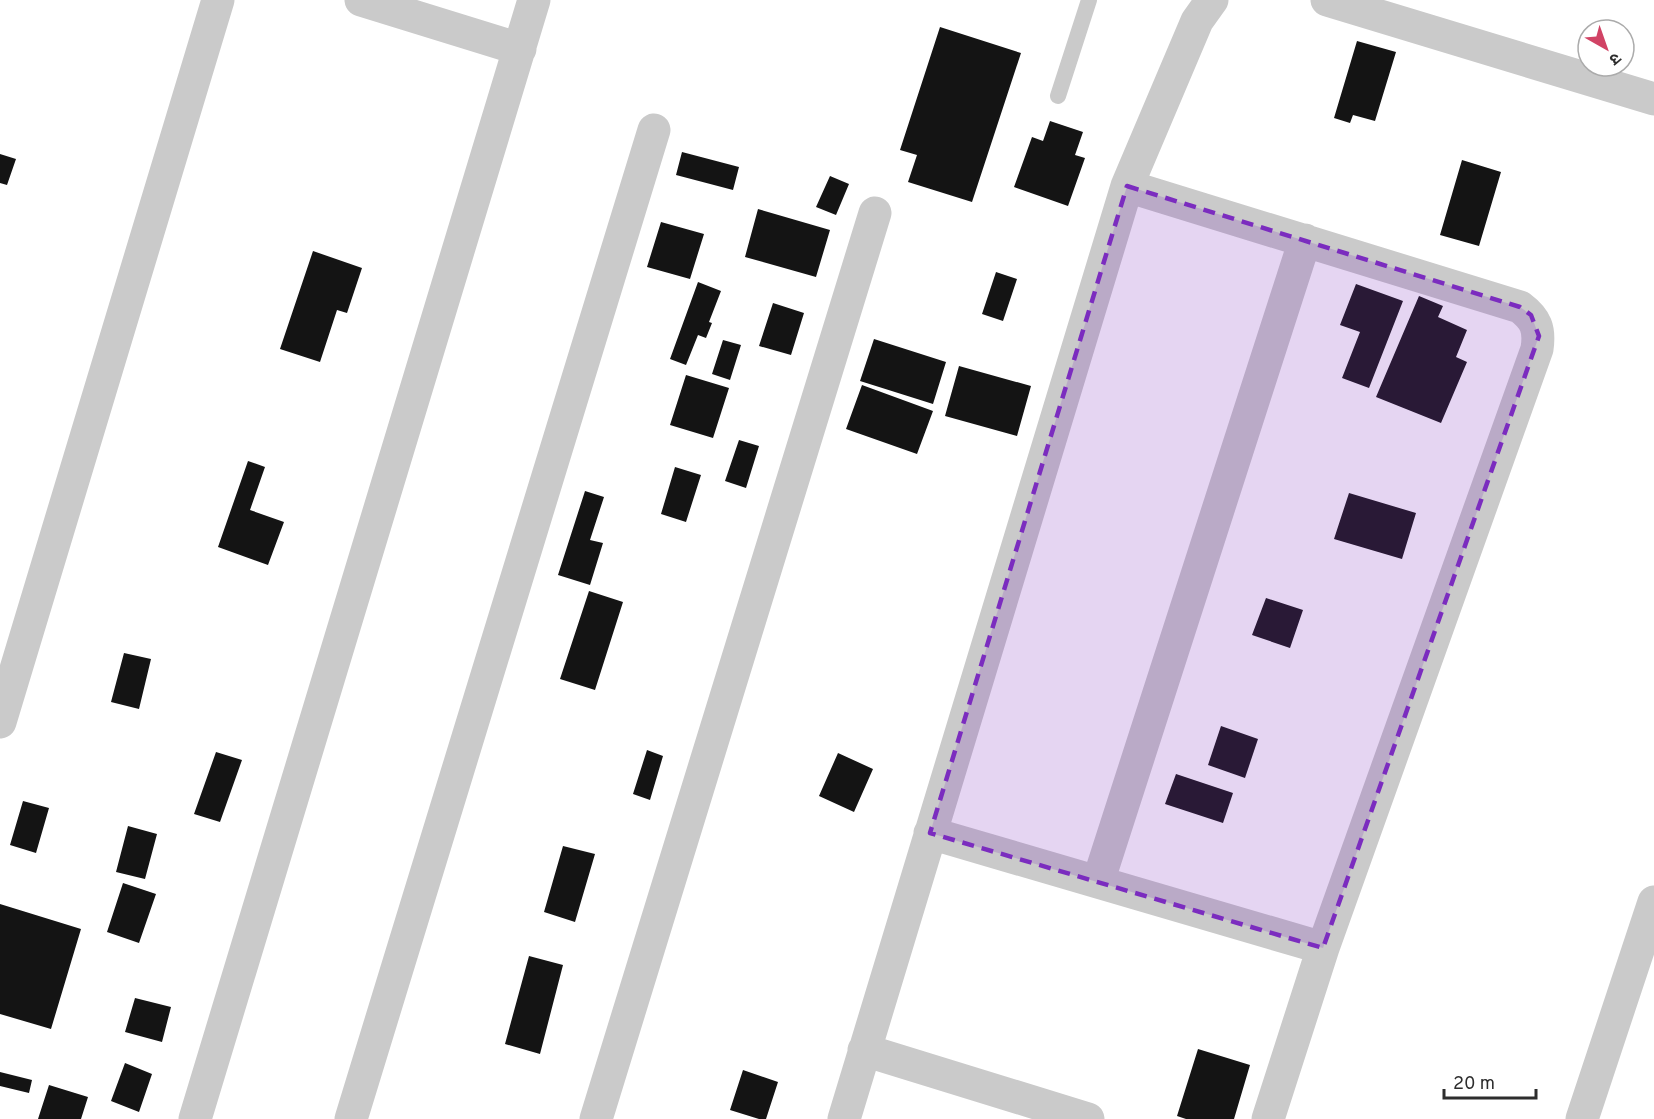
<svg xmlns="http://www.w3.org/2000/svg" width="1654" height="1119" font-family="Overpass,'Noto Sans Devanagari',sans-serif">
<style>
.building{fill:#141414}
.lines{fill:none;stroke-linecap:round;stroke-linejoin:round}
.lane{stroke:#cacaca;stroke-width:16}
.street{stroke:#cacaca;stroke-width:33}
.marked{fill:#7b2cbf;fill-opacity:0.2;stroke:#7b2cbf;stroke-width:4.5;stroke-dasharray:12 8;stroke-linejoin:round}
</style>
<rect width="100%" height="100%" fill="#fff"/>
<path class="building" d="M940 27 1021 53 972 202 908 182 917 155 900 150Z
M1357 41 1396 52 1375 121 1353 115 1350 123 1334 118Z
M1050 121 1083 132 1075 155 1085 158 1068 206 1014 187 1032 137 1043 141Z
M682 152 739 167 733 190 676 175Z
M0 154 16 159 7 185 0 183Z
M1462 160 1501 172 1479 246 1440 235Z
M830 176 849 184 836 215 816 207Z
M758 209 830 230 816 277 745 257Z
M661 222 704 234 690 279 647 267Z
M313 251 362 268 347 313 337 310 320 362 280 349Z
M996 272 1017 279 1003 321 982 314Z
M698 282 721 291 709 322 712 323 706 338 698 335 686 365 670 359Z
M1356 284 1403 301 1369 388 1342 378 1360 332 1340 325Z
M1419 296 1443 306 1438 317 1467 330 1456 357 1467 362 1441 423 1376 397Z
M773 303 804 313 791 355 759 346Z
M874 339 946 362 933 404 860 381Z
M723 340 741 345 730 380 712 374Z
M959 366 1031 386 1017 436 945 416Z
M686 375 729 388 713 438 670 425Z
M862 385 933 411 917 454 846 429Z
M739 440 759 446 746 488 725 481Z
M248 461 265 467 250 510 284 522 268 565 218 547Z
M675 467 701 475 686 522 661 514Z
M585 491 604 497 590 540 603 543 590 585 558 575Z
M1349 493 1416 513 1402 559 1334 539Z
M589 591 623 602 595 690 560 679Z
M1266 598 1303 610 1290 648 1252 635Z
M124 653 151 659 139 709 111 702Z
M1221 726 1258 739 1245 778 1208 765Z
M647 750 663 756 650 800 633 794Z
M216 752 242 760 220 822 194 814Z
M838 753 873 769 854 812 819 796Z
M1176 774 1233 793 1223 823 1165 804Z
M23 801 49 808 36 853 10 845Z
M128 826 157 834 145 879 116 872Z
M563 846 595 854 575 922 544 912Z
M123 883 156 894 139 943 107 932Z
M0 904 81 929 51 1029 0 1014Z
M529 956 563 965 540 1054 505 1044Z
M135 998 171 1007 162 1042 125 1032Z
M1198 1049 1250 1065 1234 1119H1186L1177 1116Z
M125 1063 152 1074 139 1112 111 1101Z
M743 1070 778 1082 766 1119H759L730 1110Z
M0 1072 32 1080 29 1093 0 1086Z
M49 1085 88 1097 81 1119H38Z"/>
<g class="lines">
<path class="lane" d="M1058 96 1089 0"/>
<path class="street" d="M361 0 520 49
M1327 0 1654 99
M1127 186 1520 307C1536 319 1540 329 1537 349L1323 948 1268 1119
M0 722 218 0
M930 833 1323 948
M1098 882 1305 240
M864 1050 1088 1119
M195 1119 534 0
M351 1119 654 130
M596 1119 875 213
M844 1119 1127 186 1197 21 1212 0
M1582 1119 1654 902"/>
</g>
<path class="marked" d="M1127 186 1520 307 1531 315 1539 336 1323 948 930 833Z"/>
<g transform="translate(1606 48) rotate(140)"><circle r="28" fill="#ffffff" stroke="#ababab" stroke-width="1.5"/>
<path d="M0-4.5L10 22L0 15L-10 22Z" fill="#d14365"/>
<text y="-9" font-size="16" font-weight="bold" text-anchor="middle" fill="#2d2d2d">उ</text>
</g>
<path d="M1444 1089v9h92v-9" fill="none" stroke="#2d2d2d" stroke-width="3"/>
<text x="1453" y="1089" font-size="18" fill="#2d2d2d" stroke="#ffffff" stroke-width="4.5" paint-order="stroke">20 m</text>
</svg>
